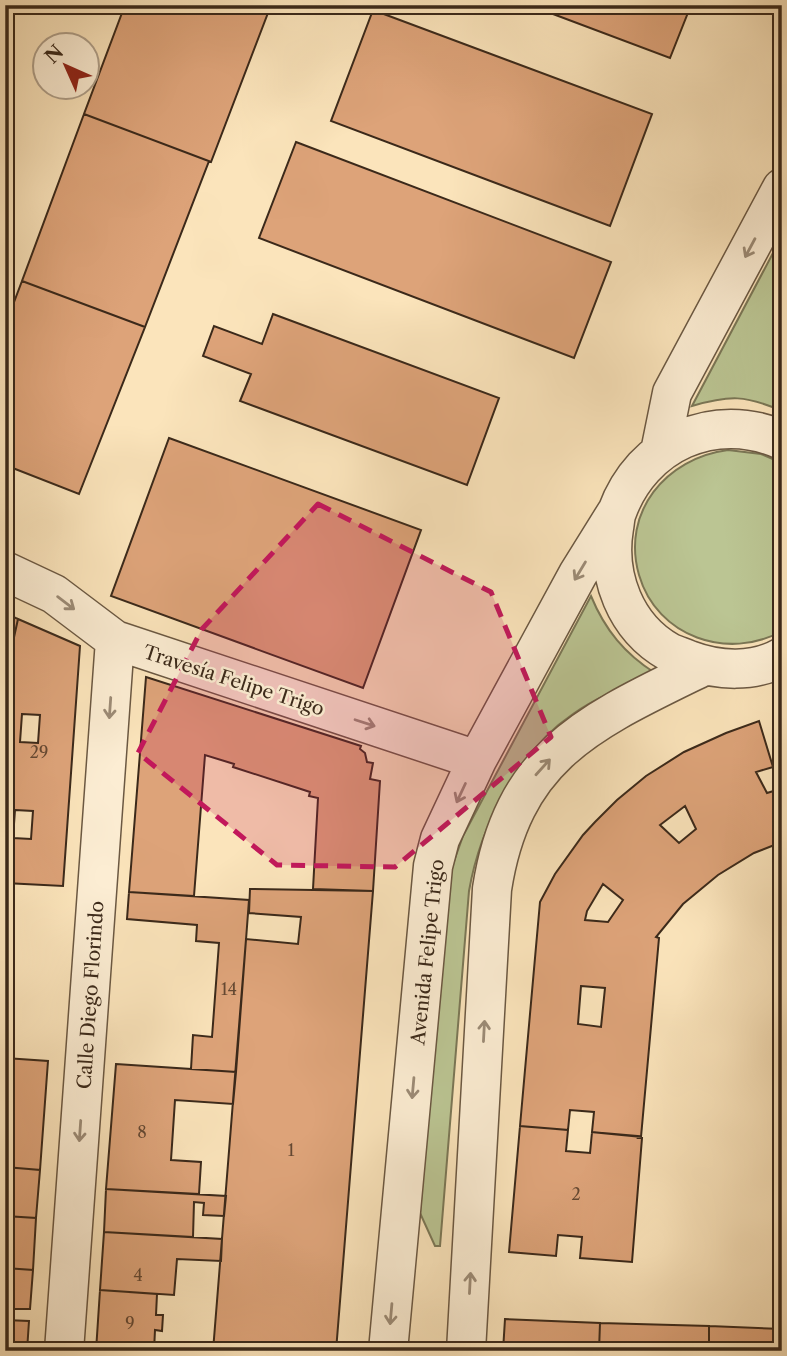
<svg xmlns="http://www.w3.org/2000/svg" width="787" height="1356" font-family="'Libre Caslon Text',serif">
<style>
.green{fill:#bbc593;stroke:#7b7756;stroke-width:2}
.building{fill:#dda379;stroke:#3b291a;stroke-width:2;fill-rule:evenodd}
.lines{fill:none;stroke-linecap:round;stroke-linejoin:round}
.minor-casing{stroke:#6b5842;stroke-width:41}
.minor{stroke:#fcedd3;stroke-width:38}
.oneway{stroke:#9c8b76}
.marked{fill:#c2185b;fill-opacity:0.2;stroke:#c2185b;stroke-width:5;stroke-dasharray:14 9;stroke-linejoin:round}
.labels{text-anchor:middle;stroke-width:5;stroke-linejoin:round;paint-order:stroke}
.number-label{font-size:16px;fill:#644832}
.street-label{font-size:19px;fill:#3b291a;stroke:#fcedd3}
</style>
<rect width="100%" height="100%" fill="#fbe4bb"/>
<filter id="stains"><feTurbulence type="fractalNoise" baseFrequency=".00286" numOctaves="4"/><feColorMatrix values="0 0 0 0 .2 0 0 0 0 .09 0 0 0 0 .02 0 0 0 .5 -.17"/></filter>
<radialGradient id="worn" r=".72"><stop offset=".6" stop-color="#630" stop-opacity="0"/><stop offset="1" stop-color="#630" stop-opacity=".3"/></radialGradient>
<path class="green" d="M782 236V321L779 367 782 378V411C745 395 730 395 692 406Z
M728 450 761 454 782 463V631C728 661 657 637 639 575 621 512 666 458 728 450Z
M591 596C605 630 625 654 655 673 627 685 597 697 573 714 518 751 480 827 469 891L440 1246H435L420 1213 446 893 453 864 463 836Z"/>
<path class="building" d="M125 5H271L211 162 84 114Z
M529 5H691L670 58Z
M373 10 652 114 610 226 331 121Z
M84 114 209 161 145 327 22 281Z
M296 142 611 262 574 358 259 238Z
M22 281 145 327 79 494 5 465V326Z
M273 314 499 398 467 485 240 401 251 374 203 356 214 326 262 344Z
M169 438 421 530 363 688 111 596Z
M5 613 18 619 5 678Z
M18 619 80 646 63 886 5 883V774L8 753 5 752V678ZM22 714 40 715 38 743 20 742ZM15 810 33 811 31 839 13 838Z
M146 677 361 746 360 749 365 753 367 762 373 763 370 779 380 781 373 891 313 889 318 798 309 796 310 792 233 767 234 764 205 755 194 896 129 892Z
M759 721 773 767 756 772 767 793 780 789 782 795V842L754 853 718 875 683 904 656 937 659 938 641 1137 592 1132 594 1112 570 1110 568 1130 520 1126 540 902 555 874 583 835 595 822 617 800 646 776 684 752 726 733ZM685 806 696 829 679 843 660 825ZM603 884 623 900 608 922 585 920 587 911ZM581 986 605 988 601 1027 578 1024Z
M250 889 373 891 336 1351H213L246 939 298 944 301 917 249 913Z
M129 892 249 900 236 1072 191 1069 193 1035 212 1037 219 943 196 941 197 925 127 919Z
M5 1058 48 1061 40 1170 5 1167Z
M116 1064 236 1072 233 1104 175 1100 171 1160 201 1162 199 1194 106 1189Z
M520 1126 568 1130 566 1151 590 1153 592 1132 639 1136 638 1138H642L632 1262 580 1258 582 1237 558 1235 556 1256 509 1252Z
M5 1167 40 1170 36 1218 5 1216Z
M106 1189 226 1196 224 1216 203 1215 204 1203 194 1202 193 1237 104 1232Z
M5 1216 36 1218 33 1270 5 1268Z
M104 1232 222 1239 221 1261 177 1259 174 1295 100 1290Z
M5 1268 33 1270 30 1309H5Z
M100 1290 157 1294 156 1315H163L162 1331 155 1330 154 1351H96Z
M505 1319 600 1323 599 1351H503Z
M5 1320 29 1321 27 1351H5Z
M600 1323 709 1326V1351H599Z
M709 1326 782 1329V1351H709Z"/>
<g class="lines">
<g class="minor-casing">
<path id="minor" d="M782 440C714 410 642 443 617 512 615 517 615 523 614 528 606 576 625 627 669 652 675 655 682 657 689 660 718 671 754 673 782 657
M660 452 672 393 782 188
M5 571 54 594 115 640 477 760
M64 1351 115 640
M388 1351 433 866 440 839 477 760 578 574 616 513
M466 1351 492 889C513 753 592 721 704 666"/>
</g>
<use href="#minor" class="minor"/>
</g>
<defs><path id="oneway-shaft" d="M-6 0H5M1.5-3L5.5 0L1.5 3" fill="none" stroke-width="1.6" stroke-linecap="round" stroke-linejoin="round" transform="scale(1.75)"/></defs>
<g class="oneway">
<use href="#oneway-shaft" transform="translate(750 248) rotate(118)"/>
<use href="#oneway-shaft" transform="translate(580 571) rotate(121)"/>
<use href="#oneway-shaft" transform="translate(66 603) rotate(37)"/>
<use href="#oneway-shaft" transform="translate(110 708) rotate(94)"/>
<use href="#oneway-shaft" transform="translate(365 723) rotate(18)"/>
<use href="#oneway-shaft" transform="translate(543 767) rotate(-48)"/>
<use href="#oneway-shaft" transform="translate(461 793) rotate(115)"/>
<use href="#oneway-shaft" transform="translate(484 1031) rotate(-87)"/>
<use href="#oneway-shaft" transform="translate(413 1088) rotate(95)"/>
<use href="#oneway-shaft" transform="translate(80 1131) rotate(94)"/>
<use href="#oneway-shaft" transform="translate(470 1283) rotate(-87)"/>
<use href="#oneway-shaft" transform="translate(391 1314) rotate(95)"/>
</g>
<path class="marked" d="M318 504 491 592 551 737 395 867 277 865 138 753 202 629Z"/>
<g class="labels">
<g class="number-label">
<text x="39" y="758">29</text>
<text x="229" y="995">14</text>
<text x="142" y="1138">8</text>
<text x="291" y="1156">1</text>
<text x="576" y="1200">2</text>
<text x="138" y="1281">4</text>
<text x="130" y="1329">9</text>
</g>
<g class="street-label">
<text transform="translate(234 680) rotate(18)" y="7">Travesía Felipe Trigo</text>
<text transform="translate(427 952) rotate(-84)" y="7">Avenida Felipe Trigo</text>
<text transform="translate(90 995) rotate(-86)" y="7">Calle Diego Florindo</text>
</g>
</g>
<rect width="787" height="1356" fill="none" stroke="#fbe4bb" stroke-width="28"/>
<rect x="7" y="7" width="773" height="1342" fill="none" stroke="#3b291a" stroke-width="3.5"/>
<rect x="14" y="14" width="759" height="1328" fill="none" stroke="#3b291a" stroke-width="2"/>
<g transform="translate(66 66) rotate(315)"><circle r="33" fill="#fcedd3" stroke="#af9f89" stroke-width="2"/>
<path d="M0-5L12 26L0 18L-12 26Z" fill="#8f2418"/>
<text y="-10" font-size="19" font-weight="bold" text-anchor="middle" fill="#3b291a">N</text>
</g>
<rect width="100%" height="100%" filter="url(#stains)"/>
<rect width="100%" height="100%" fill="url(#worn)"/>
</svg>
